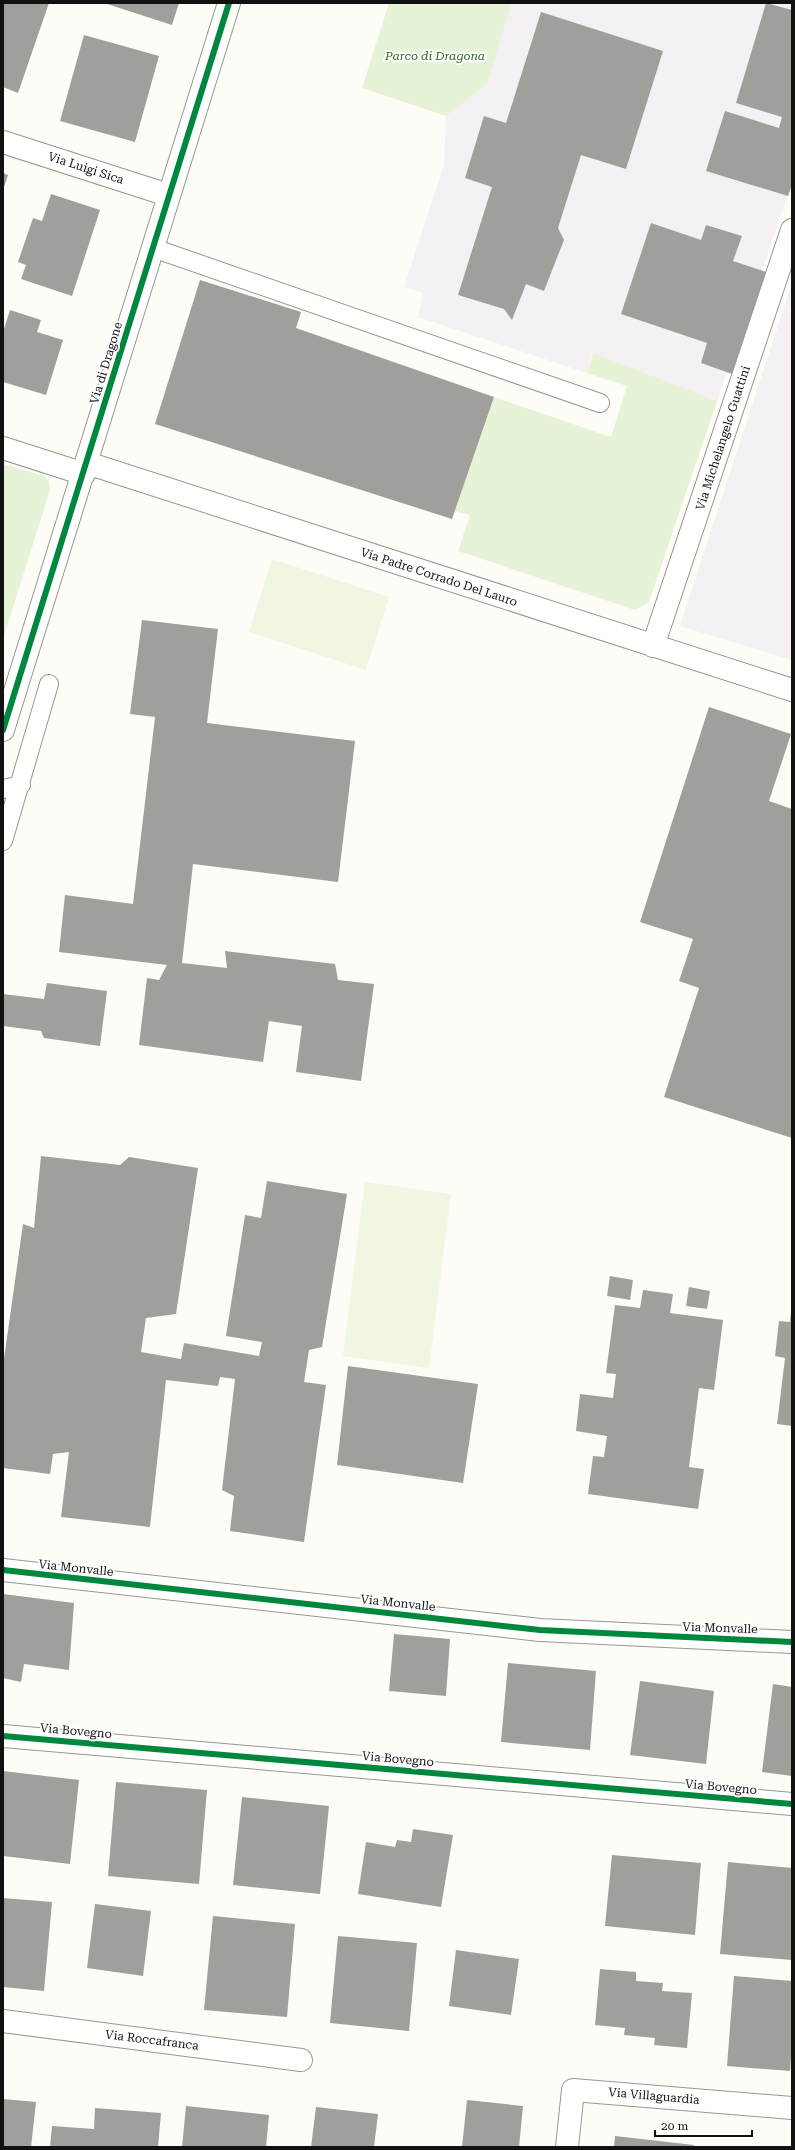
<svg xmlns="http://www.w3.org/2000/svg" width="795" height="2150" font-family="'Roboto Serif',serif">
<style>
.industrial{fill:#f5f0f3}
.green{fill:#e7f3d7}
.pitch{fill:#f0f6e1}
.building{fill:#a19f9c}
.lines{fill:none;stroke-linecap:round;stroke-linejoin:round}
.service-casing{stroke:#979795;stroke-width:20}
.minor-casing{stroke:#979795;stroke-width:24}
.service{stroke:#fffffe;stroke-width:18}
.minor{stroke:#fffffe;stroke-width:22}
.cycleway-casing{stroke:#fff;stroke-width:8}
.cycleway{stroke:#00873e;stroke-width:6}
.labels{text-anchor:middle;stroke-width:4;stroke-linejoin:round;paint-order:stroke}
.park-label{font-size:12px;font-style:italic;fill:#2f6b1f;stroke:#fff}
.street-label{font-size:12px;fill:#111;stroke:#fff}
</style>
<rect width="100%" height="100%" fill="#fdfcf7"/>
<path class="industrial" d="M512 3H792V183L717 401 592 353 587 373 418 317 423 293 404 287 444 165 446 116 487 83Z
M792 283V660L680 626Z"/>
<path class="green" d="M389 3H512L487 84 446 116 362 88Z
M593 353 717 401 649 602 635 610 458 551 470 515 454 511 494 397 611 437 627 386 587 373Z
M3 464 44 476 49 481 50 490 3 639Z"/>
<path class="pitch" d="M272 559 389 597 366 670 249 632Z
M365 1182 451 1194 429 1368 343 1356Z"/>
<path class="building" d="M3 3H49L18 93 3 87Z
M104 3H179L172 25Z
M766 3 792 10V185L788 196 706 171 725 111 779 128 782 117 736 103Z
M541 12 663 51 626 169 581 155 558 228 564 240 544 291 526 284 512 320 504 309 458 295 492 187 465 178 484 116 506 123Z
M84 35 159 56 135 142 60 121Z
M3 173 8 175 3 190Z
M51 194 100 210 72 296 21 279 26 265 18 262 33 218 42 221Z
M651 223 701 240 706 225 742 236 733 261 766 272 732 374 701 363 707 343 621 314Z
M200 280 301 312 296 328 494 397 452 519 155 424Z
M10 310 41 320 37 332 63 340 46 395 3 382V332Z
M142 620 218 629 207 723 355 741 338 882 193 864 182 963 227 968 225 951 335 964 338 980 374 984 361 1081 296 1072 302 1026 269 1021 263 1062 139 1045 147 978 159 980 167 965 59 952 65 895 133 904 155 717 130 714Z
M709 707 791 734 769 801 792 809V1138L664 1097 699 988 679 981 693 939 640 922Z
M47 983 107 991 100 1046 44 1038 41 1031 3 1026V994L44 999Z
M41 1156 120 1165 129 1157 198 1168 176 1314 146 1318 141 1352 181 1359 184 1343 259 1356 262 1342 226 1336 245 1215 261 1218 267 1181 347 1194 322 1347 309 1350 304 1382 326 1385 304 1542 230 1531 234 1496 222 1490 235 1379 220 1377 218 1386 166 1380 150 1527 61 1517 69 1452 53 1454 50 1474 3 1468V1366L23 1224 34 1228Z
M610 1276 633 1280 630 1300 607 1296Z
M689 1287 710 1291 707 1309 686 1306Z
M643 1290 673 1294 670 1313 723 1320 714 1390 699 1388 689 1467 704 1469 698 1509 588 1494 593 1456 604 1457 607 1436 576 1431 580 1394 613 1398 616 1374 606 1373 615 1305 640 1308Z
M791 1312H792V1426L777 1424 785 1358 775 1356 779 1321 790 1322Z
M348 1366 478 1384 463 1483 337 1465Z
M3 1594 74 1603 69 1670 24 1664 21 1682 3 1678Z
M394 1634 450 1639 446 1696 389 1691Z
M508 1663 596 1671 590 1750 501 1742Z
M640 1681 714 1691 706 1764 630 1755Z
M773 1684 792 1687V1776L762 1772Z
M3 1771 79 1780 70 1864 3 1856Z
M116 1782 207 1790 199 1884 108 1876Z
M242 1797 329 1806 320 1894 233 1885Z
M413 1829 453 1835 441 1907 358 1894 366 1842 395 1847 397 1840 411 1842Z
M612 1855 701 1863 695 1935 605 1926Z
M728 1862 792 1868V1960L720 1954Z
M3 1898 52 1902 44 1991 3 1987Z
M95 1904 151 1911 143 1976 87 1968Z
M213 1916 295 1924 287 2017 204 2010Z
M338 1936 417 1943 409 2031 330 2023Z
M456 1950 519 1959 511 2015 449 2006Z
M600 1969 636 1972V1981L663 1983 662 1991 692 1993 687 2048 654 2045 655 2038 624 2035 625 2028 595 2025Z
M734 1976 792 1981V2042L790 2071 727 2066Z
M3 2099 36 2102 31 2147H3Z
M467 2100 523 2106 519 2147H462Z
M186 2106 269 2115 266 2147H182Z
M316 2107 378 2114 374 2147H311Z
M95 2108 161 2113 158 2147H50L52 2126 94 2129Z
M615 2136 694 2145 693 2147H614Z"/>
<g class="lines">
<g class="service-casing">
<path id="service" d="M153 248 600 403
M3 789 21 785
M3 841 49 684"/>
</g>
<g class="minor-casing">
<path id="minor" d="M3 142 168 195
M3 448 84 474
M87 463 792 690
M653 646 792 230
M3 730 229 3
M3 1570 540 1630 792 1642
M3 1736 792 1804
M3 2021 301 2060
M567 2147 573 2090 792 2108"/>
</g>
<use href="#service" class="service"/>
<use href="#minor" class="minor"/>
<g class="cycleway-casing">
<path id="cycleway" d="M3 730 229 3
M3 1570 540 1630 792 1642
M3 1736 792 1804"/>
</g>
<use href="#cycleway" class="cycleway"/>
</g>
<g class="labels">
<g class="park-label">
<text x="435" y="60">Parco di Dragona</text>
</g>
<g class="street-label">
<text transform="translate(86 168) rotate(18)" y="4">Via Luigi Sica</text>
<text transform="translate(106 363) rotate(-73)" y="4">Via di Dragone</text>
<text transform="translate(723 438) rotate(-72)" y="4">Via Michelangelo Guattini</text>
<text transform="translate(439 577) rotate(18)" y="4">Via Padre Corrado Del Lauro</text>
<text transform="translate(76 1568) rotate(6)" y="4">Via Monvalle</text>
<text transform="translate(398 1603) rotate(6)" y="4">Via Monvalle</text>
<text transform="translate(720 1628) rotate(2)" y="4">Via Monvalle</text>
<text transform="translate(76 1731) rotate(5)" y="4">Via Bovegno</text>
<text transform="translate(398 1759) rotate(5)" y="4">Via Bovegno</text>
<text transform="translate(721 1787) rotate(5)" y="4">Via Bovegno</text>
<text transform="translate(152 2040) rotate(7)" y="4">Via Roccafranca</text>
<text transform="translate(654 2096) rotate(5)" y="4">Via Villaguardia</text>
</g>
</g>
<rect width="795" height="2150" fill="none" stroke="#111111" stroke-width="8"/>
<path d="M655 2130v6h97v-6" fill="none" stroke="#111111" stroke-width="2"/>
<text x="661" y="2130" font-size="12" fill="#111111" stroke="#ffffff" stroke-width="3" paint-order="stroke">20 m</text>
</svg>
